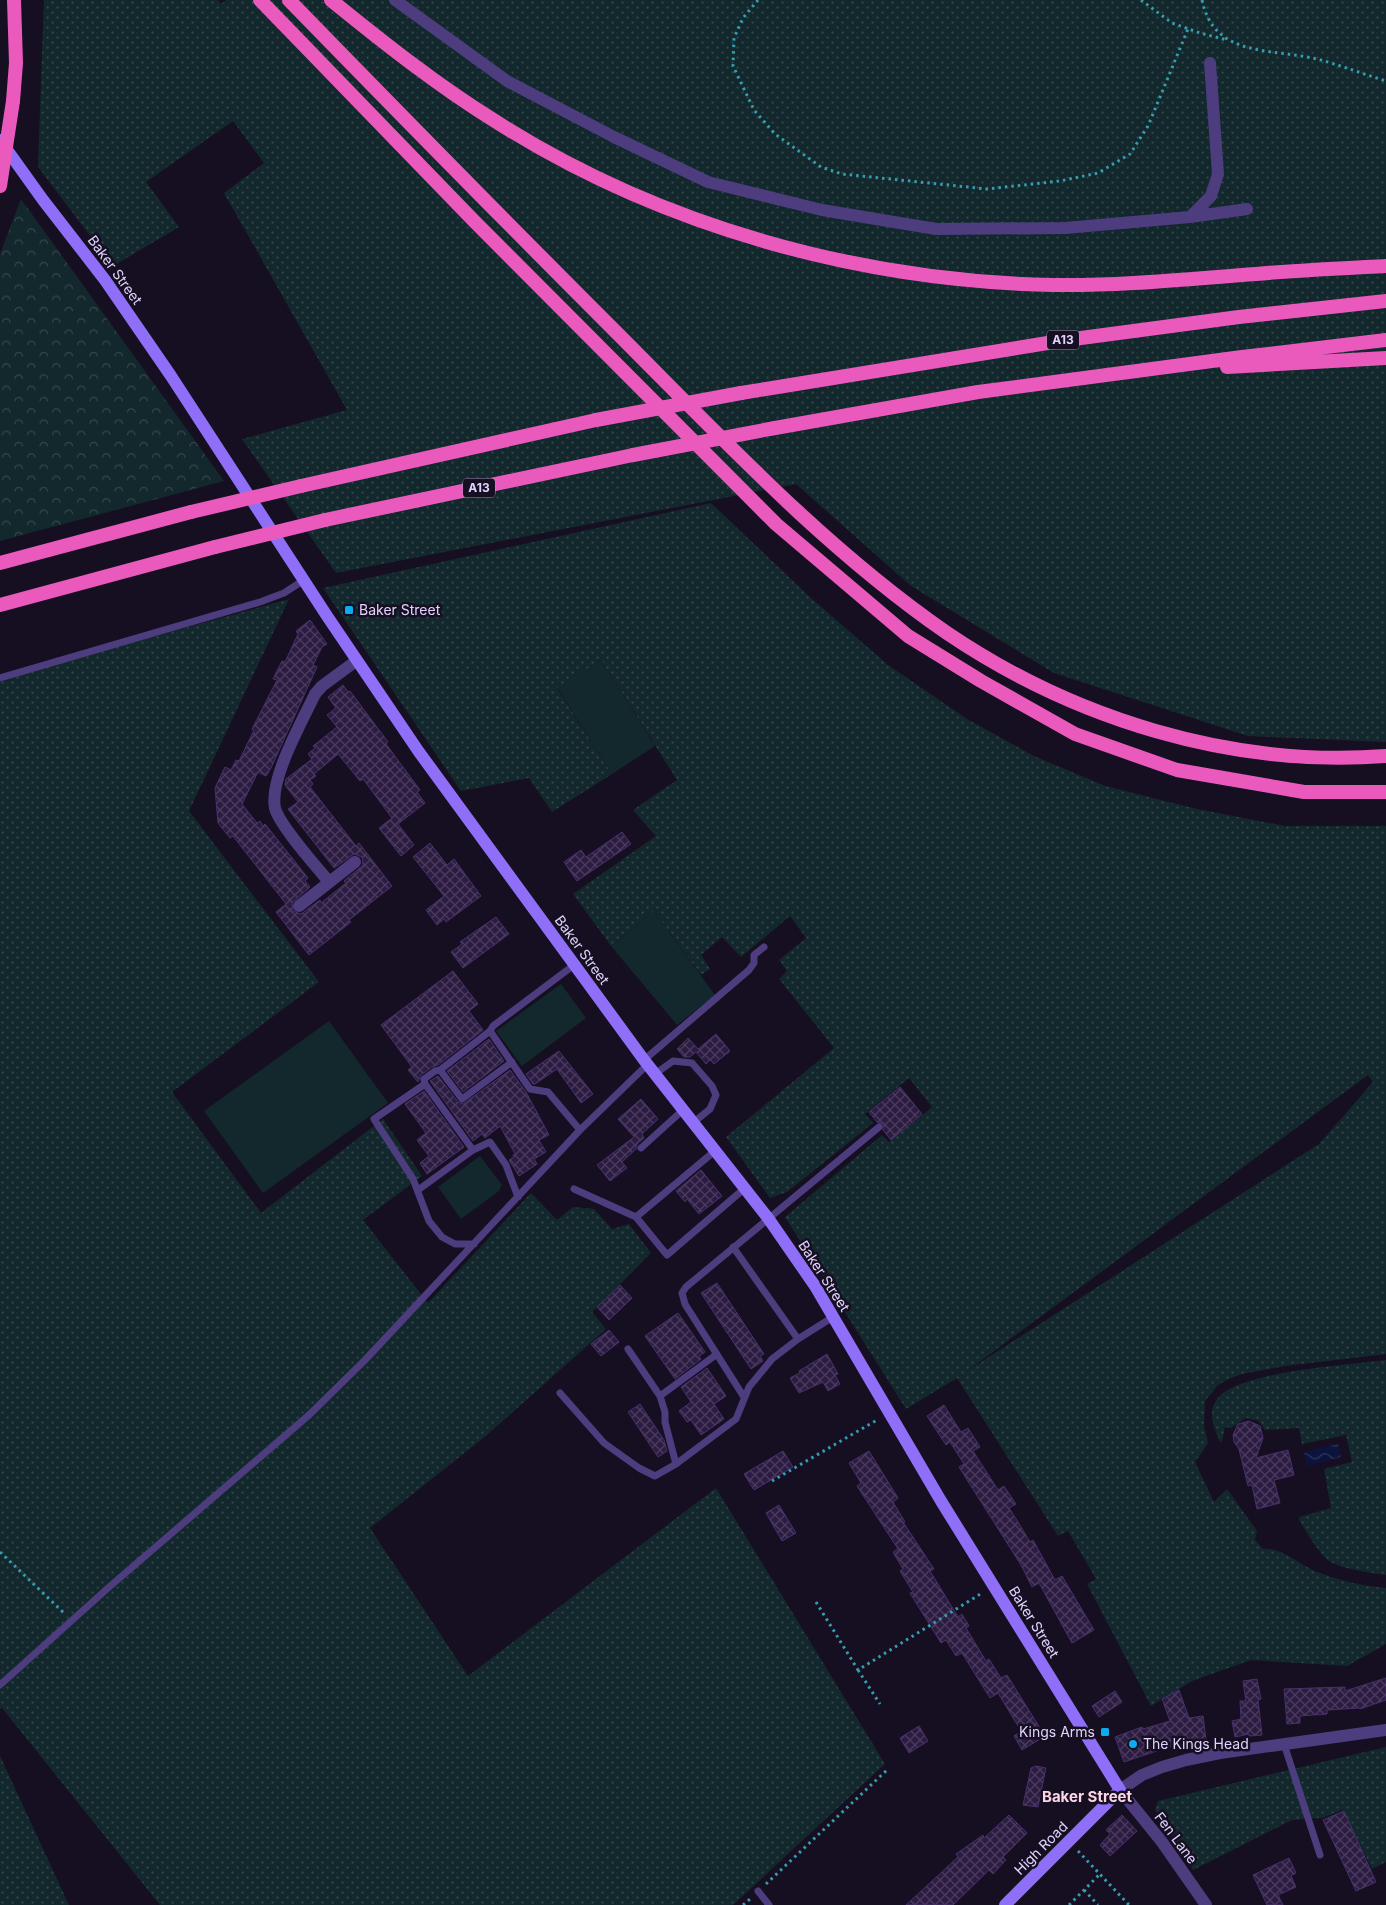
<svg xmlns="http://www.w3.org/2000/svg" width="1386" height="1905" font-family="Inter,sans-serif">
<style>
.grass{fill:url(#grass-dots);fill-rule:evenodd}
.forest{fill:url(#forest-crowns)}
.green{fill:#13282c}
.water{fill:url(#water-waves)}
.building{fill:url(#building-cross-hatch);stroke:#48306d}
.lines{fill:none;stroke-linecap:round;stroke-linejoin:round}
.path{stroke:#359dae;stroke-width:3;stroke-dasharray:2.5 4;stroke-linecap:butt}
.service{stroke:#4d3d7f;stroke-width:7}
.minor{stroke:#4d3d7f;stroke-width:12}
.tertiary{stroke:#4d3d7f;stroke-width:12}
.secondary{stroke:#8f6ff7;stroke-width:12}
.trunk{stroke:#ea5abc;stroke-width:14}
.trunk-bridge{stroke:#ea5abc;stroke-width:14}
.poi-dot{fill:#0daaee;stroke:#160f22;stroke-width:2}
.labels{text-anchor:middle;stroke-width:5;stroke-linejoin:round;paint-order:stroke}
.shield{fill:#160f22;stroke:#a398bb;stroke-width:1}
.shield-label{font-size:12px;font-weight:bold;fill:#e0d3fd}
.street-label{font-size:14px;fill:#e0d3fd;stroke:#160f22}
.poi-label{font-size:14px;fill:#e0d3fd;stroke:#160f22;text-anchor:start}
.neighbourhood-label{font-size:15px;font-weight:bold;fill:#fdd5e6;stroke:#160f22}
</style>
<defs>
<pattern id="grass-dots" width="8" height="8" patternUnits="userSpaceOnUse" patternTransform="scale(1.25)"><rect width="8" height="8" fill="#13282c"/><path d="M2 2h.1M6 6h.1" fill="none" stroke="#35464c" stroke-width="1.8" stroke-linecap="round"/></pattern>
<pattern id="forest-crowns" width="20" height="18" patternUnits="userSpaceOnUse" patternTransform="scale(1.25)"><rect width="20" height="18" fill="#13282c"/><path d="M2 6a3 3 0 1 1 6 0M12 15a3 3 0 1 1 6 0" fill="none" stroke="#35464c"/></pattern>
<pattern id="water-waves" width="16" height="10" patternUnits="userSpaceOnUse" patternTransform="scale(1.25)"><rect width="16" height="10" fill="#0c143e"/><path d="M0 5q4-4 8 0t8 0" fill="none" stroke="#2f355b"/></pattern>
<pattern id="building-cross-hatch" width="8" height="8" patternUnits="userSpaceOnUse" patternTransform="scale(1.25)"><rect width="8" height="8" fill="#2c1c42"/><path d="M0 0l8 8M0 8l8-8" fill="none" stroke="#4a3c5e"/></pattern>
</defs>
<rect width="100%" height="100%" fill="#160f22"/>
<path class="grass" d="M44 0H218L221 4 226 0H1386V742L1248 736 1054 673 911 586 796 484 336 573 242 439 347 410 224 193 264 163 233 121 146 182 179 227 113 266 38 167Z
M711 503 811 598 888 665 967 719 1034 756 1105 786 1197 809 1285 826H1386V1354L1285 1366 1242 1374 1226 1380 1217 1386 1205 1401 1204 1426 1208 1443 1195 1462 1214 1502 1227 1489 1257 1531 1255 1540 1263 1549C1281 1547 1298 1564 1315 1571 1337 1580 1362 1586 1386 1588V1644L1347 1666 1251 1660 1192 1681 1151 1706 1087 1584 1096 1579 1068 1531 1058 1536 957 1378 906 1409 785 1217 882 1135 889 1142 932 1107 909 1078 865 1114 873 1123 787 1192 770 1198 726 1137 834 1048 779 979 787 971 779 960 806 938 790 916 741 957 722 937 701 955 710 969 701 975 654 911 611 946 573 894 656 836 633 810 677 780 601 660 557 688 612 774 552 812 529 778 461 791 323 588ZM1368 1075 1373 1082 1319 1144 967 1371Z
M289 599 189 811 319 982 172 1092 261 1213 383 1119 422 1176 363 1220 428 1303 531 1193 557 1220 573 1207 594 1209 612 1229 629 1224 651 1253 592 1312 606 1329 487 1435 370 1528 468 1676 716 1488 885 1764 733 1905H160L2 1708 0 1709V679Z
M1386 1360V1575C1372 1573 1341 1569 1329 1561 1316 1550 1308 1534 1299 1520V1517L1331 1508 1324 1469 1352 1462 1346 1435 1302 1444 1299 1428 1265 1430 1259 1421 1246 1418 1231 1428 1225 1427 1222 1441 1220 1442C1214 1428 1207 1412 1217 1399 1239 1371 1349 1365 1386 1360Z
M1386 1747V1862L1372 1869 1343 1810 1322 1818 1292 1820 1193 1870 1155 1810 1158 1801Z
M0 1756 69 1905H0Z"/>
<path class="forest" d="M21 199 224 481 0 541V254Z"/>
<path class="green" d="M601 660 655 746 612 774 557 687Z
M654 911 715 995 677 1025 611 946Z
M561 984 586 1018 522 1066 496 1031Z
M329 1021 388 1103 263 1193 204 1111Z
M480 1156 502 1185 499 1191 461 1219 438 1187Z"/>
<path class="water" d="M1338 1444 1341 1457 1307 1466 1304 1452Z"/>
<path class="building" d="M310 620 327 644 322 647 313 665 317 667 271 768 266 776 258 772 242 804 257 823 260 821 263 826 265 824 308 878 305 881 310 887 292 903 293 911 301 914 320 900 321 903 346 883 344 881 363 865 362 857 354 854 334 868 288 809 298 802 285 785 286 779 312 759 308 754 315 748 313 746 337 727 327 715 336 708 328 697 343 685 348 692 350 691 388 742 386 744 420 790 417 792 425 803 398 824 414 845 401 856 379 828 392 818 363 779 360 781 338 754 314 774 316 776 310 780 313 784 310 787 356 846 359 843 392 886 349 920 351 922 309 955 276 912 286 904 233 836 230 838 218 823 215 788 225 767 231 770 236 760 239 761 254 730 252 729 277 680 273 679 282 661 285 662 298 634 296 631Z
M622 832 631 844 577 881 564 862 581 850 586 857Z
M430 843 447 865 454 859 481 896 446 922 444 919 437 925 426 910 444 896 413 857Z
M496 917 509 934 463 968 451 952 462 944 460 942Z
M453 971 478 1004 469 1011 483 1030 438 1065 432 1067 421 1075 418 1082 408 1070 412 1067 381 1025Z
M716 1034 730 1051 714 1064 710 1060 706 1064 696 1052 690 1057H684L677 1049 688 1038 698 1049Z
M489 1039 504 1061 463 1092 447 1071Z
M559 1051 593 1094 581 1103 557 1069 535 1084H533L526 1074Z
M510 1070 526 1092 549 1135 539 1140 546 1152 534 1159 537 1164 519 1176 509 1160 514 1157 513 1155 515 1154 500 1126 485 1138 482 1134 473 1141 430 1081 438 1076 458 1102 463 1104Z
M900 1087 922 1114 891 1140 883 1130V1124L877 1122 869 1112Z
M424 1091 464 1147 427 1174 420 1163 429 1156 417 1140 426 1133 405 1104Z
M641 1099 658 1119 642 1134 644 1138 637 1144 636 1149 622 1162 627 1168 610 1181 597 1165 634 1137 618 1119Z
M701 1170 722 1196 699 1214 687 1199 685 1202 676 1191Z
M717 1283 764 1354 760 1356 763 1361 751 1369 701 1293Z
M620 1285 632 1298 609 1320 597 1307Z
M678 1313 705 1352 699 1356 701 1359 675 1379 645 1336Z
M609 1330 619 1342 601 1356 591 1344Z
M827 1354 838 1374 835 1375 840 1384 828 1391 823 1382 799 1393 790 1378 800 1373 799 1371Z
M707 1368 726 1396 714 1404 724 1419 701 1435 691 1420 687 1422 679 1411 691 1402 681 1387Z
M640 1404 664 1440 667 1451 658 1457 628 1412Z
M944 1405 961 1432 968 1428 980 1447 973 1451 998 1490 1004 1486 1016 1504 1009 1508 1018 1522 1030 1542 1033 1540 1055 1580 1062 1576 1094 1630 1072 1643 1039 1583 1032 1587 1021 1565 959 1467 964 1464 950 1442 946 1445 927 1416Z
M1249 1421 1260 1426 1263 1438 1256 1458 1288 1450 1294 1475 1274 1480 1280 1503 1257 1509 1252 1485 1248 1486 1239 1449 1234 1442 1233 1435 1238 1424Z
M783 1451 793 1467 754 1490 744 1474Z
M869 1451 898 1498 893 1502 905 1522H903L934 1569 930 1571 958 1617 962 1614 969 1626 966 1628 986 1661 989 1659 1001 1678 1007 1675 1045 1736 1022 1750 1014 1736 1021 1731 998 1693 990 1698 962 1653 956 1656 946 1640 941 1643 910 1593 913 1592 900 1571 903 1569 893 1552 898 1549 857 1486 861 1483 849 1463Z
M779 1505 796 1533 782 1541 766 1513Z
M1386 1678V1700L1360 1709 1359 1708 1327 1710V1714L1300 1716V1723L1287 1724 1284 1689 1345 1687V1691Z
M1257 1679 1261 1699 1258 1700 1262 1735 1249 1736V1734L1235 1737 1232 1721 1241 1719 1240 1701H1246L1243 1681Z
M1179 1690 1189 1718 1203 1716 1206 1740 1186 1743V1741L1124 1762 1115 1737 1142 1727 1143 1729 1170 1721 1162 1699Z
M1115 1691 1122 1702 1099 1717 1092 1706Z
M919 1726 928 1741 909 1753 900 1738Z
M1036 1766 1046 1768 1038 1807 1023 1805 1031 1768Z
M1344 1811 1376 1882 1356 1891 1323 1820Z
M1009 1815 1027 1833 1003 1857 1006 1860 993 1874 989 1870 953 1905H906L958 1857 956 1854 983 1835 984 1838Z
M1122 1815 1137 1831 1110 1856 1100 1845 1110 1834 1106 1830Z
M1289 1858 1296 1873 1291 1876 1296 1887 1278 1895 1283 1905H1267L1253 1875Z"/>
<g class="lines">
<path class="path" d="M758 0 743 18 734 38 733 66 754 110 775 134 821 167 842 174 987 189 1060 181 1098 173 1130 154 1148 126 1188 29
M1141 0 1172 23 1200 33 1227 40
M1202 0C1214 58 1271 48 1317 59 1340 65 1363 74 1386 81
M772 1481 877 1420
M0 1552 64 1613
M816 1602 858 1670 982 1593
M858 1670 880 1704
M1078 1851 1129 1905
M766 1884 888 1769
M1084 1890 1098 1905
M743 1905 750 1899
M1069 1905 1100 1874"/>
<path class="service" d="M0 678 260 602 284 593 304 580
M490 1031 493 1026 574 965
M644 1060 749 970 754 963V955L764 947
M512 1062 462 1099 440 1070 490 1031 530 1089 548 1092 580 1130
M655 1074 673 1061 692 1063 712 1086 716 1095 710 1109 694 1122
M425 1084 424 1079 435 1071 440 1070
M641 1148 684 1109
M716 1150 636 1217 667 1255 745 1188
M574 1189 636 1217
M418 1190 473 1150
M474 1244H455L442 1237 429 1221 413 1179 374 1119 425 1084 473 1150 490 1142 506 1165 518 1197
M733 1247 798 1339
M628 1349 660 1396
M560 1393 604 1443 639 1468 655 1476 676 1464 736 1419 749 1387 772 1359 798 1339 833 1317
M744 1397 685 1304 682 1293 686 1287 879 1127
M676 1464 665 1422V1412L660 1396 717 1354
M0 1685 108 1588 309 1415 365 1360 580 1130 648 1064
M1284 1744 1320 1855
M758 1891 769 1905"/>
<path class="minor" d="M395 0 507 81 614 137 708 182 822 210 936 229 1065 228 1190 217 1247 209
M1190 217 1211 196 1218 174 1210 63
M329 882C317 867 279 825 275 808 269 779 302 722 315 694L322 686 356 661
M299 906 355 862
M1120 1790 1162 1842 1206 1905"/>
<path class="tertiary" d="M1120 1790 1142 1775 1162 1767 1186 1760 1220 1753 1386 1730"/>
<path class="secondary" d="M0 140 43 200 105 280 171 376 327 616 419 752 644 1060 768 1218 815 1286 941 1501 1120 1790 1005 1905"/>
<path class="trunk" d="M260 0 474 221 776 524 908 636 981 681 1075 734 1177 770 1304 792H1386
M289 0C397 111 505 221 615 331 720 436 824 548 947 633 1074 719 1232 768 1386 756
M331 0C384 43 437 85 495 121 660 226 858 281 1053 285 1121 286 1188 279 1256 274 1299 270 1343 268 1386 266
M13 101 16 63 14 0
M1227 367 1386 358
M741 393 1066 340 1239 317 1386 301
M775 428 978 392 1242 357 1386 340
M301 486 596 420
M325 520 633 455
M0 563 191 512
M0 605 215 547"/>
<path class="trunk-bridge" d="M0 186 13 101
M596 420 741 393
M633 455 775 428
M191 512 301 486
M215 547 325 520"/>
</g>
<g class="poi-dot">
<rect x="344" y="605" width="10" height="10" rx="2.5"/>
<rect x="1100" y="1727" width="10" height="10" rx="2.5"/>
<circle cx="1133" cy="1744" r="5"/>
</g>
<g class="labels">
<g class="shield">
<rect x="1047" y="330.5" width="32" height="19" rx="4"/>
<rect x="463" y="478.5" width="32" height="19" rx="4"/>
</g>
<g class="shield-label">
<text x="1063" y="344">A13</text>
<text x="479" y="492">A13</text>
</g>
<g class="street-label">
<text transform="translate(115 270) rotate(54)" y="5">Baker Street</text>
<text transform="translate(582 950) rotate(54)" y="5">Baker Street</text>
<text transform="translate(824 1276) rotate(57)" y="5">Baker Street</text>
<text transform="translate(1034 1622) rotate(58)" y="5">Baker Street</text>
<text transform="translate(1176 1838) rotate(53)" y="5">Fen Lane</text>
<text transform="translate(1041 1848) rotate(-45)" y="5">High Road</text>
</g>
<g class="poi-label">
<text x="359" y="615">Baker Street</text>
<text x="1095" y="1737" text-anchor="end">Kings Arms</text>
<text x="1143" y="1749">The Kings Head</text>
</g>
<g class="neighbourhood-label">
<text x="1087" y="1802">Baker Street</text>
</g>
</g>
</svg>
